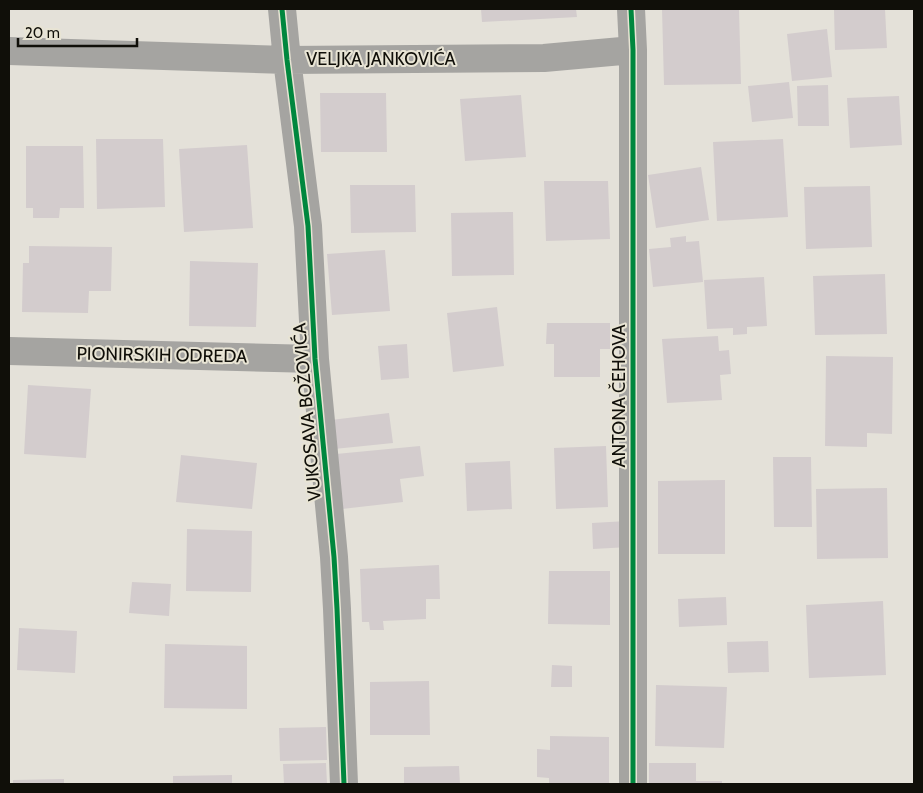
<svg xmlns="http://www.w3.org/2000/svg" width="923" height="793" font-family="Cabin,sans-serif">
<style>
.building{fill:#d3cccd}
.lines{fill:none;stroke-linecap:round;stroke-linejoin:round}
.minor{stroke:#a5a4a1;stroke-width:28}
.cycleway-casing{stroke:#e8e4d4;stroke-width:8}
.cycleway{stroke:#00873e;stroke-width:5}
.labels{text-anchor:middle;stroke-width:4;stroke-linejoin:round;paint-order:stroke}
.street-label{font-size:18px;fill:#100f09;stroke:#e8e4d4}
</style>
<rect width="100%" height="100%" fill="#e4e1d9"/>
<path class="building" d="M481 9H576L577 17 482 22Z
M662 9H739L741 84 664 85Z
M834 9H885L887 48 835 50Z
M827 29 832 77 792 81 787 34Z
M789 82 793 118 752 122 748 86Z
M828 85 829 126H798L797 86Z
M320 93H386L387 152H321Z
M521 95 526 157 465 161 460 99Z
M899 96 902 145 850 148 847 98Z
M96 139H163L165 207 97 209Z
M783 139 788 217 717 221 713 142Z
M247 145 253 228 184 232 179 149Z
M26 146H83L84 208H60L59 218H33V208H26Z
M701 167 709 220 656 228 648 175Z
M544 181H608L610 239 546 241Z
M350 185H415L416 232 351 233Z
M870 186 872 247 806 249 804 187Z
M513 212 514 275 452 276 451 213Z
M686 236V242L699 241 703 282 653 287 649 249 671 247 670 238Z
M29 246 112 247 111 291H89L88 313 22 312 23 263H29Z
M385 250 390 311 332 315 327 254Z
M190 261 258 263 256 327 189 326Z
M885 274 887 334 815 335 813 276Z
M764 277 767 326 747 327V334L733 335V328L707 329 704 280Z
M497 307 504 366 453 372 447 313Z
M547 323H610V349H600V377H554V344H546Z
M718 336 719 351 729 350 731 374 720 375 722 400 667 403 662 339Z
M407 344 409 378 381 380 378 346Z
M826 356 893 357 892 434 867 433V447L825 446Z
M28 385 91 389 86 458 24 454Z
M389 413 393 443 334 449 331 420Z
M420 446 424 476 400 479 403 502 342 509 336 454Z
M606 446 608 507 556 509 554 448Z
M181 455 257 463 252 509 176 502Z
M773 457H811L812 527H774Z
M510 461 512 509 467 511 465 463Z
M725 480V554H658V481Z
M887 488 888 558 817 559 816 489Z
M627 521 629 547 593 549 592 523Z
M187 529 252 531 251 592 186 591Z
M439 565 440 599H426V619L383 621 384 630H370L369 622H362L360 569Z
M549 571H610V625L548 624Z
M132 582 171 584 169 616 129 613Z
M726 597 727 625 679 627 678 599Z
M883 601 886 675 809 678 806 605Z
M19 628 77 631 75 673 17 670Z
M768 641 769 672 728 673 727 642Z
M165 644 247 646V709L164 708Z
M552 665 572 666V687H551Z
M429 681 430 735H370V682Z
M656 685 727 687 724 748 655 746Z
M326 727 327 760 280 761 279 728Z
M550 736 609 737V784H549V778L537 777V749L550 750Z
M326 763 327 784H284L283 764Z
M649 763H696V781H722V784H649Z
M459 766 460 784H404V767Z
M232 775V784H173V776Z
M64 779V784H13V780Z"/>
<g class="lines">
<path class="minor" d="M282 9 287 60 308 226 315 359 334 557 337 609 344 784
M631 9 633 50V784
M9 51 287 60 544 58 633 50
M9 351 315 359"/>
<g class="cycleway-casing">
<path id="cycleway" d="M282 9 287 60 308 226 315 359 334 557 337 609 344 784
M631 9 633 50V784"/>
</g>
<use href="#cycleway" class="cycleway"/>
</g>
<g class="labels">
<g class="street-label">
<text x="381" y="65">VELJKA JANKOVIĆA</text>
<text transform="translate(162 355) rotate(1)" y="6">PIONIRSKIH ODREDA</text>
<text transform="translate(619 396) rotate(-90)" y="6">ANTONA ČEHOVA</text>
<text transform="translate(307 412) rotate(-95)" y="6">VUKOSAVA BOŽOVIĆA</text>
</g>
</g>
<rect width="923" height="793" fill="none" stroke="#100f09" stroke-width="20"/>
<path d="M18 38v8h119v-8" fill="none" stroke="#100f09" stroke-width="2.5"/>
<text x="25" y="38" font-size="15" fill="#100f09" stroke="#e8e4d4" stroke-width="4" paint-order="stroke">20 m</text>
</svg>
